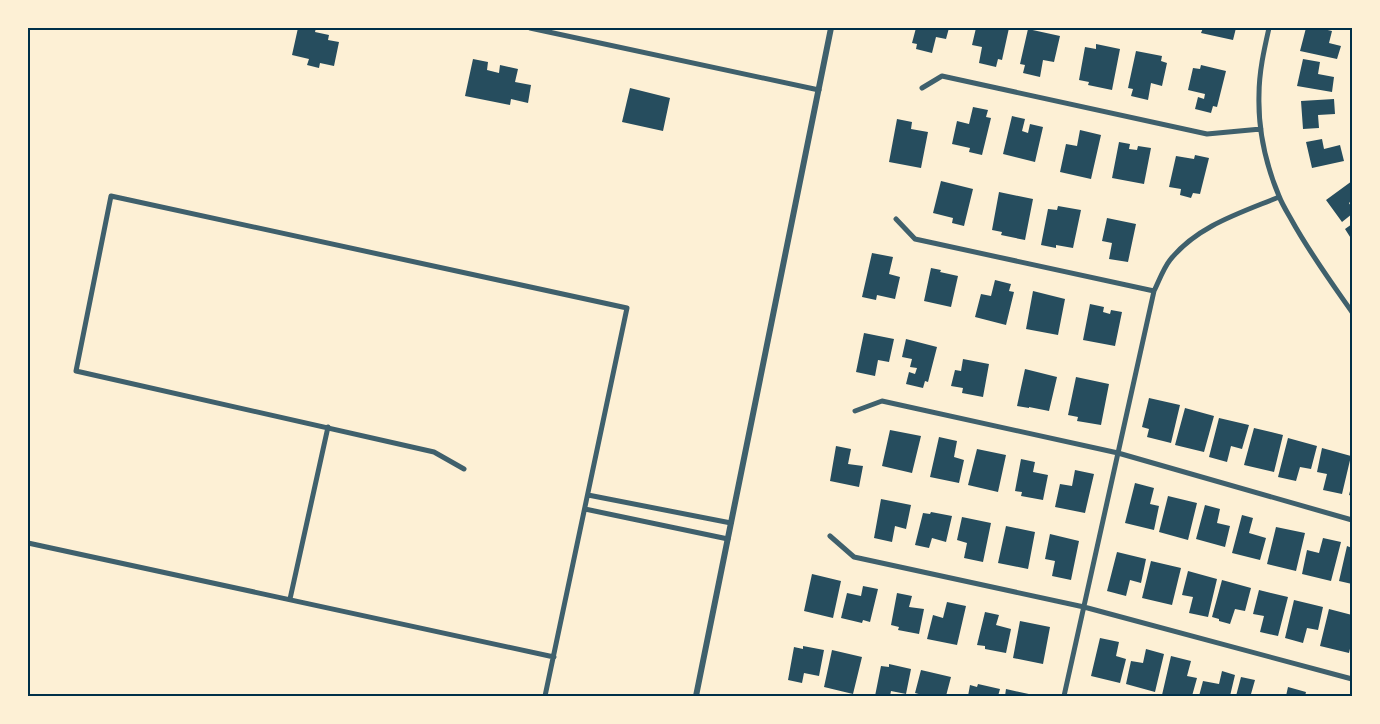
<svg xmlns="http://www.w3.org/2000/svg" width="1380" height="724" font-family="'Varela Round',sans-serif">
<style>
.building{fill:#264d5e}
.lines{fill:none;stroke-linecap:round;stroke-linejoin:round}
.minor{stroke:#3f606c;stroke-width:5}
.tertiary{stroke:#3f606c;stroke-width:6}
.neatline{fill:none;stroke:#003049;stroke-width:2}
</style>
<rect width="100%" height="100%" fill="#fdf0d5"/>
<path class="building" d="M298 28H316L315 32 329 35 328 40 339 42 334 66 320 63 319 68 307 65 309 59 292 55Z
M916 28H949L946 39 936 37 932 53 916 49 917 44 912 43Z
M976 28H1009L1002 60 998 59 996 67 979 63 982 47 972 45Z
M1203 28H1236L1233 40 1201 33Z
M1306 28H1319L1332 31 1329 43 1341 46 1337 59 1300 51Z
M1028 29 1060 36 1054 62 1043 60 1040 77 1023 73 1025 65 1020 64Z
M1096 44 1120 49 1112 90 1088 85 1089 82 1079 80 1085 47 1096 49Z
M1136 51 1162 56 1161 61 1167 63 1162 86 1151 83 1148 100 1131 96 1133 89 1128 88Z
M473 59 488 62 487 70 499 73 500 65 518 69 515 82 531 85 528 103 511 99 510 105 465 96Z
M1303 59 1320 62 1318 74 1334 77 1332 92 1297 86Z
M1201 65 1226 71 1217 107 1213 106 1211 113 1195 109 1198 97 1204 99 1205 94 1188 90 1193 68 1200 69Z
M630 88 670 98 663 131 622 122Z
M1334 99 1335 114 1318 115 1319 128 1303 129 1301 101Z
M973 107 988 110 986 117 991 118 982 155 969 152 970 148 952 144 957 121 969 124Z
M1012 116 1025 119 1022 131 1028 133 1030 124 1043 127 1035 162 1003 154Z
M897 119 912 122 911 129 928 132 921 168 889 162Z
M1080 130 1101 135 1091 179 1060 172 1066 144 1077 146Z
M1322 139 1324 149 1340 145 1344 161 1312 168 1306 142Z
M1119 142 1130 144 1129 149 1137 150 1138 146 1151 148 1144 184 1112 178Z
M1195 155 1209 158 1200 194 1193 193 1191 198 1180 195 1181 189 1169 187 1176 156 1194 159Z
M941 181 973 189 964 226 952 223 953 218 933 213Z
M1352 181V200L1349 203 1352 208V214L1342 222 1326 200Z
M999 192 1033 199 1025 240 1001 235 1002 232 992 230Z
M1058 206 1081 210 1073 248 1056 245V248L1041 245 1048 209 1057 210Z
M1107 218 1136 224 1128 262 1109 259 1112 243 1102 241Z
M1352 224V240L1345 229Z
M872 253 893 257 889 274 900 277 895 299 877 295 876 300 862 297Z
M931 268 941 270 940 272 958 276 951 307 924 301Z
M995 280 1011 284 1009 291 1014 292 1006 325 975 317 981 294 991 296Z
M1033 291 1065 299 1058 335 1026 329Z
M1090 304 1104 307 1103 312 1110 314 1111 310 1122 312 1115 346 1083 340Z
M864 333 894 339 889 362 878 360 875 376 856 372Z
M906 339 937 347 928 382 925 381 923 388 906 384 909 372 915 374 917 368 910 367 912 359 902 357Z
M963 359 989 364 983 397 962 393 963 388 951 386 955 370 961 371Z
M1025 369 1057 377 1049 411 1029 407V408L1017 406Z
M1076 377 1109 384 1101 425 1077 421 1078 417 1068 415Z
M1149 398 1180 405 1171 443 1147 437 1149 429 1142 427Z
M1185 408 1214 416 1204 452 1175 445Z
M1219 418 1249 425 1242 449 1231 446 1227 462 1209 457Z
M1254 428 1283 435 1274 472 1244 465Z
M890 430 921 436 912 473 882 466Z
M939 437 957 441 954 457 964 460 959 483 930 477Z
M1288 438 1317 446 1311 469 1300 467 1296 481 1278 477Z
M836 446 851 449 848 464 863 466 859 487 830 481Z
M1322 448 1351 456 1342 494 1323 490 1327 474 1317 472Z
M977 449 1006 455 998 492 968 485Z
M1021 459 1035 462 1033 472 1048 475 1043 500 1021 496 1022 492 1015 491Z
M1075 470 1094 474 1085 513 1055 507 1060 484 1072 486Z
M1135 483 1154 488 1150 504 1159 506 1154 530 1125 523Z
M1352 483V496L1349 495Z
M1168 496 1197 503 1188 540 1159 532Z
M881 499 911 505 906 529 895 526 892 542 874 538Z
M1205 505 1220 509 1217 523 1230 526 1225 547 1196 539Z
M931 512 952 516 946 542 932 538 929 548 915 545 923 513 930 514Z
M1242 515 1253 518 1249 533 1266 538 1260 560 1232 553Z
M962 517 991 523 983 562 964 558 967 543 957 540Z
M1006 526 1035 532 1028 569 998 563Z
M1276 527 1305 533 1296 571 1267 564Z
M1050 534 1079 541 1071 580 1052 576 1055 561 1045 559Z
M1323 538 1341 542 1331 581 1302 574 1307 550 1319 553Z
M1347 546 1352 548V584L1339 581Z
M1117 552 1146 559 1141 583 1130 580 1126 596 1107 591Z
M1151 561 1181 568 1172 605 1142 598Z
M1188 571 1217 579 1208 617 1189 613 1193 597 1182 595Z
M812 574 841 581 833 618 804 611Z
M1222 580 1251 588 1245 611 1235 609 1230 624 1219 621V619L1212 617Z
M863 586 878 589 870 622 863 620 862 623 841 618 847 593 861 596Z
M1259 590 1288 597 1278 636 1260 632 1264 616 1253 614Z
M897 593 912 596 909 607 924 609 919 634 898 630 899 627 891 625Z
M1294 600 1323 607 1318 630 1307 628 1303 643 1285 638Z
M947 602 966 606 957 645 927 639 933 615 943 618Z
M1329 609 1352 615V640L1349 653 1320 646Z
M985 612 999 615 996 625 1011 629 1006 653 985 649V646L977 645Z
M1020 621 1050 627 1043 664 1013 658Z
M1100 638 1119 642 1116 656 1126 659 1120 683 1091 676Z
M803 646 824 650 819 676 804 673 802 683 788 680 794 647 803 649Z
M1146 649 1164 654 1155 692 1126 684 1131 661 1143 663Z
M832 650 862 657 853 694 824 687Z
M1171 656 1191 661 1187 676 1197 678 1192 696H1167L1162 695Z
M889 664 911 669 906 694 891 691 890 696H875L881 666 889 667Z
M921 670 951 677 946 696H926L915 693Z
M1222 671 1235 675 1230 696H1199L1203 681 1219 684Z
M1241 677 1255 680 1251 694 1257 696H1236Z
M978 684 1000 689 998 696H968L970 685 977 687Z
M1288 687 1306 692 1305 696H1286Z
M1006 689 1038 696H1005Z"/>
<g class="lines">
<path class="minor" d="M530 28 819 90
M1269 28C1264 50 1259 72 1259 95 1258 129 1266 165 1279 196 1282 204 1287 212 1291 219 1309 252 1331 282 1352 312
M922 88 942 76 1207 134 1261 129
M896 219 915 239 1154 291
M855 411 882 401 1118 453 1352 520
M464 469 434 452 76 371 111 196 627 308 545 696
M588 495 731 523
M585 509 728 539
M830 536 854 557 1084 607 1352 679
M28 543 554 657
M290 599 328 427
M1064 696 1154 291C1159 281 1163 269 1170 260 1197 226 1240 213 1279 197"/>
<path class="tertiary" d="M696 696 831 28"/>
</g>
<rect width="1380" height="724" fill="none" stroke="#fdf0d5" stroke-width="58"/>
<rect x="29" y="29" width="1322" height="666" class="neatline"/>
</svg>
